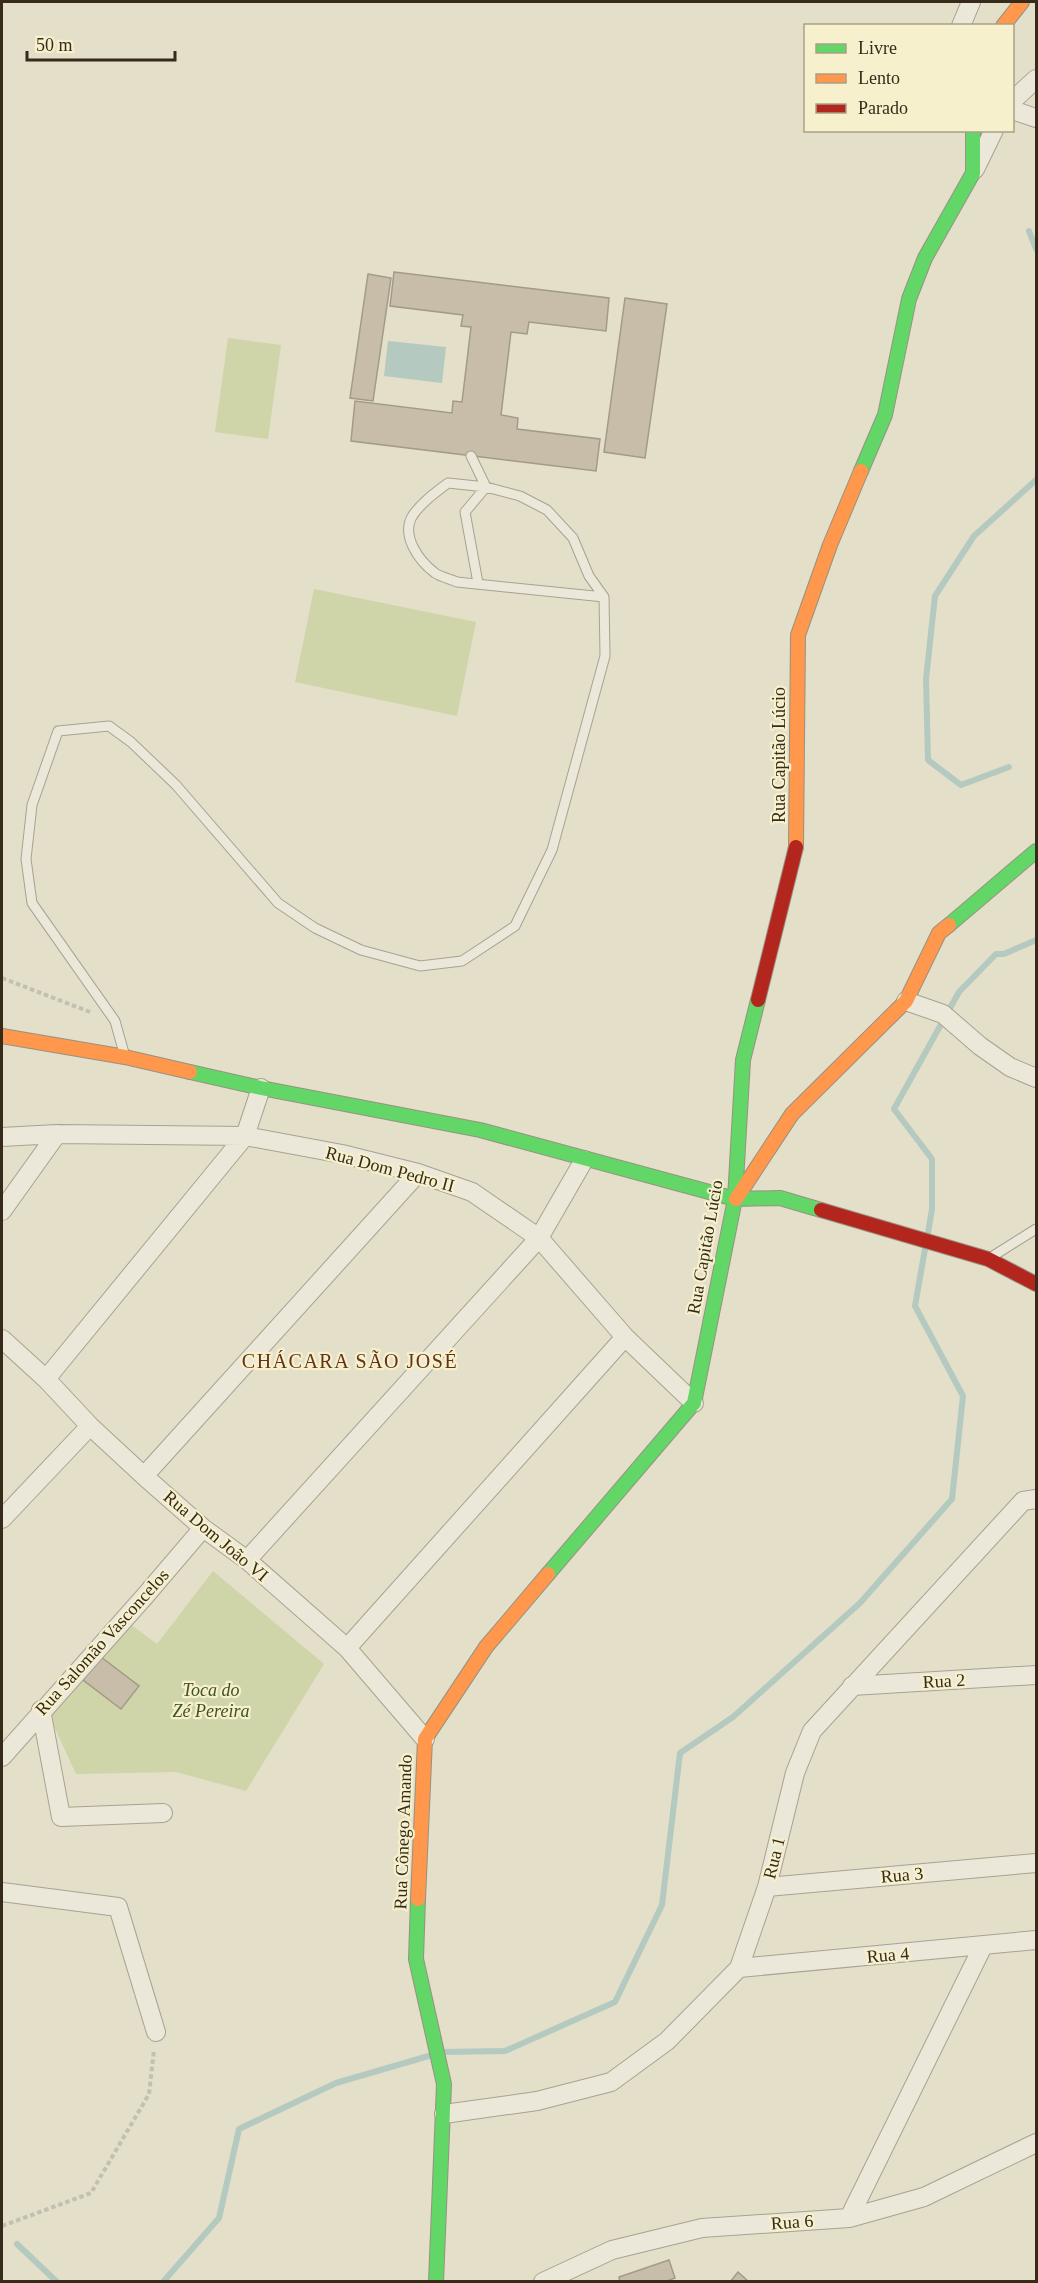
<svg xmlns="http://www.w3.org/2000/svg" width="1038" height="2283" font-family="'Times New Roman',serif">
<style>
.green{fill:#cfd5a9}
.water{fill:#b4c9bf}
.lines{fill:none;stroke-linecap:round;stroke-linejoin:round}
.stream{stroke:#b4c9bf;stroke-width:6}
.building{fill:#c7bda9;stroke:#a39a88;stroke-width:1.5}
.lane-casing{stroke:#a8a292;stroke-width:11}
.street-casing{stroke:#a8a292;stroke-width:20}
.fast-casing{stroke:#979282;stroke-width:16}
.slow-casing{stroke:#979282;stroke-width:16}
.jam-casing{stroke:#979282;stroke-width:16}
.path{stroke:#c3bfb1;stroke-width:4;stroke-dasharray:4.5 3;stroke-linecap:butt}
.lane{stroke:#ebe8da;stroke-width:9}
.street{stroke:#ebe8da;stroke-width:18}
.fast{stroke:#63d668;stroke-width:14}
.slow{stroke:#ff974d;stroke-width:14}
.jam{stroke:#b3261e;stroke-width:14}
.labels{text-anchor:middle;stroke-width:4.5;stroke-linejoin:round;paint-order:stroke}
.street-label{font-size:18px;fill:#362b1b;stroke:#f6f0cc}
.park-label{font-size:18px;font-style:italic;fill:#3f5320;stroke:#f6f0cc}
.neighbourhood-label{font-size:20px;letter-spacing:1.5px;fill:#643218;stroke:#f6f0cc}
</style>
<rect width="100%" height="100%" fill="#e3dfc8"/>
<path class="green" d="M228 338 281 345 268 439 215 432Z
M314 589 476 622 457 716 295 682Z
M213 1571 324 1664 246 1791 176 1772 76 1774 41 1698 118 1615 157 1644Z"/>
<path class="water" d="M388 341 446 347 442 383 384 376Z"/>
<g class="lines">
<path class="stream" d="M1029 231 1036 249
M1009 767 961 785 928 760 926 679 935 596 974 536 1036 480
M928 1233 932 1209V1159L894 1109 959 992 996 954H1004L1036 940
M442 2052 505 2051 615 2002 662 1905 680 1753 733 1717 860 1603 952 1499 963 1396 915 1306 925 1249
M17 2244 57 2282
M163 2282 219 2218 239 2129 336 2083 432 2055"/>
</g>
<path class="building" d="M394 272 609 298 606 331 529 322 527 334 511 332 501 415 518 418 517 429 600 439 596 471 351 441 355 401 452 413 453 401 462 402 471 327 461 326 463 315 390 306Z
M368 274 391 278 373 401 350 398Z
M625 298 667 304 645 458 604 452Z
M101 1657 139 1686 121 1709 83 1680Z
M669 2260 675 2278 664 2282H620L619 2277Z
M738 2272 749 2282H730Z"/>
<g class="lines">
<g class="lane-casing">
<path id="lane" d="M471 456 486 487 465 512 478 583
M124 1053 115 1021 32 903 26 859 32 805 58 731 109 726 131 742 176 785 278 903 315 928 361 950 420 966 462 961 515 926 552 850 605 656 604 597 589 576 573 538 547 510 520 496 486 487 448 483C435 493 422 502 413 515 400 535 419 561 435 573 441 577 450 579 457 582L604 597
M993 1256 1036 1229"/>
</g>
<g class="street-casing">
<path id="street" d="M961 26 971 2
M1012 101 1036 79
M1012 110 1036 118
M975 169 994 130
M906 1001 943 1014 980 1046 1010 1067 1036 1078
M2 1137 57 1134 245 1136 342 1154 418 1173 472 1192 539 1238 625 1337 694 1403
M2 1211 57 1134
M2 1339 46 1379 90 1426 144 1476 203 1528 247 1560 347 1648 425 1739
M46 1379 245 1136 261 1088
M144 1476 418 1173
M2 1519 90 1426
M247 1560 539 1238 584 1160
M347 1648 625 1337
M852 1686 1036 1675
M41 1710 61 1817 163 1813
M2 1757 145 1596 203 1528
M767 1887 1036 1863
M2 1892 118 1907 156 2032
M739 1968 1036 1940
M444 2114 537 2101 611 2082 667 2041 739 1968 767 1887 795 1773 812 1731 1023 1501 1036 1499
M849 2218 983 1946
M543 2282 612 2250 702 2228 849 2218 924 2197 1036 2143"/>
</g>
<g class="fast-casing">
<path id="fast" d="M861 471 885 415 909 299 925 258 973 173V130
M949 925 1036 851
M190 1072 261 1088 480 1130 735 1199 780 1198 821 1210
M548 1574 694 1403 735 1199 743 1060 758 1000
M418 1899 416 1959 444 2084 436 2282"/>
</g>
<g class="slow-casing">
<path id="slow" d="M1003 26 1022 2
M796 847 798 635 830 545 861 471
M2 1036 125 1057 190 1072
M736 1199 792 1114 906 1001 939 933 949 925
M418 1899 425 1739 486 1647 548 1574"/>
</g>
<g class="jam-casing">
<path id="jam" d="M758 1000 796 847
M821 1210 988 1259 1036 1284"/>
</g>
<path class="path" d="M2 978 90 1012
M2 2226 91 2193 149 2094 154 2050"/>
<use href="#lane" class="lane"/>
<use href="#street" class="street"/>
<use href="#fast" class="fast"/>
<use href="#slow" class="slow"/>
<use href="#jam" class="jam"/>
</g>
<g class="labels">
<g class="street-label">
<text transform="translate(779 755) rotate(-90)" y="6">Rua Capitão Lúcio</text>
<text transform="translate(390 1169) rotate(15)" y="6">Rua Dom Pedro II</text>
<text transform="translate(705 1247) rotate(-80)" y="6">Rua Capitão Lúcio</text>
<text transform="translate(216 1536) rotate(40)" y="6">Rua Dom João VI</text>
<text transform="translate(102 1642) rotate(-48)" y="6">Rua Salomão Vasconcelos</text>
<text transform="translate(944 1681) rotate(-3)" y="6">Rua 2</text>
<text transform="translate(403 1832) rotate(-88)" y="6">Rua Cônego Amando</text>
<text transform="translate(774 1858) rotate(-76)" y="6">Rua 1</text>
<text transform="translate(902 1875) rotate(-5)" y="6">Rua 3</text>
<text transform="translate(888 1955) rotate(-5)" y="6">Rua 4</text>
<text transform="translate(792 2222) rotate(-4)" y="6">Rua 6</text>
</g>
<g class="park-label">
<text x="211" y="1696">Toca do<tspan x="211" dy="21">Zé Pereira</tspan></text>
</g>
<g class="neighbourhood-label">
<text x="350" y="1368">CHÁCARA SÃO JOSÉ</text>
</g>
</g>
<rect width="1038" height="2283" fill="none" stroke="#362b1b" stroke-width="6"/>
<rect x="804" y="24" width="210" height="108" fill="#f6f0cc" stroke="#a9a185" stroke-width="1.5"/>
<rect x="816" y="44" width="30" height="9" fill="#63d668" stroke="#a9a185" stroke-width="1.5"/>
<text x="858" y="54" font-size="18" fill="#362b1b">Livre</text>
<rect x="816" y="74" width="30" height="9" fill="#ff974d" stroke="#a9a185" stroke-width="1.5"/>
<text x="858" y="84" font-size="18" fill="#362b1b">Lento</text>
<rect x="816" y="104" width="30" height="9" fill="#b3261e" stroke="#a9a185" stroke-width="1.5"/>
<text x="858" y="114" font-size="18" fill="#362b1b">Parado</text>
<path d="M27 51v9h148v-9" fill="none" stroke="#362b1b" stroke-width="3"/>
<text x="36" y="51" font-size="18" fill="#362b1b" stroke="#f6f0cc" stroke-width="4.5" paint-order="stroke">50 m</text>
</svg>
